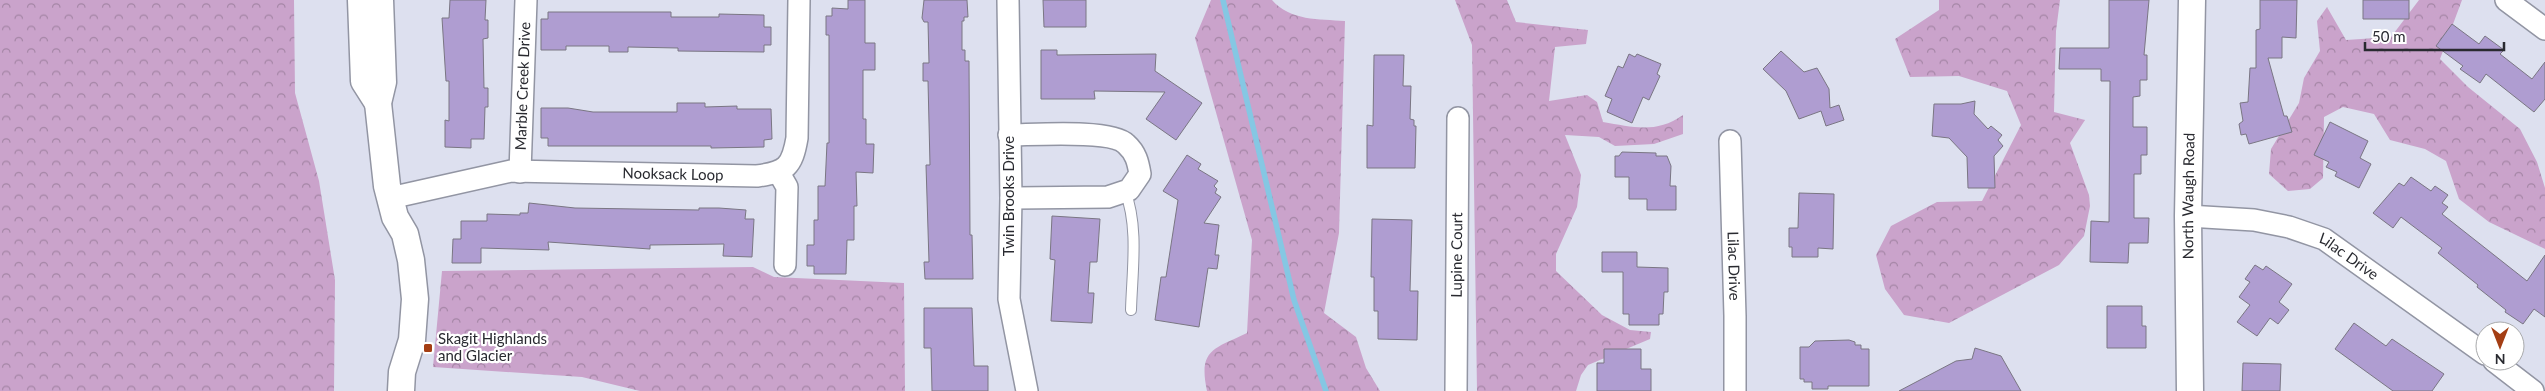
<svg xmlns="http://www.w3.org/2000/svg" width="2545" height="391" font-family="Lato,sans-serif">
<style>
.forest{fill:url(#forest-crowns)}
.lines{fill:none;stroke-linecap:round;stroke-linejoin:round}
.stream{stroke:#85c7e3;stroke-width:5.5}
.building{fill:#af9dd1;stroke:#7a7683}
.service-casing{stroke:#9295a3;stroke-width:12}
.minor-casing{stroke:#9295a3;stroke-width:24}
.tertiary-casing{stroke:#9295a3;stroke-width:29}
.service{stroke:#fff;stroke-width:10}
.minor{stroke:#fff;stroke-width:21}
.tertiary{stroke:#fff;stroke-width:26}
.poi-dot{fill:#a43e14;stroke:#fff;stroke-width:2}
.labels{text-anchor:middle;stroke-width:4.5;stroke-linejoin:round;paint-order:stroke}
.street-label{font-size:15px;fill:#292a30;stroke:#fff}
.poi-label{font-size:15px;fill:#292a30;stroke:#fff;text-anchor:start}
</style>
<defs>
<pattern id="forest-crowns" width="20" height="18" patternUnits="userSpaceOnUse" patternTransform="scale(1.25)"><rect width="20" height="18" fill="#caa3cb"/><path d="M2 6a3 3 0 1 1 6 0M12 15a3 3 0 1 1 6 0" fill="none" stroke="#a485a5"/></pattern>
</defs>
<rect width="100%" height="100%" fill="#dde0ef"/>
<path class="forest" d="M0 0H294L295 93 319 181 335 280 334 391H0Z
M1211 0H1272C1290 21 1319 19 1345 21L1339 233 1324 313 1356 337 1366 368 1380 391H1207C1198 349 1214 349 1247 333L1252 240 1195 38Z
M1455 0H1507L1516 22 1588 30 1586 44 1555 47 1549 101 1587 95 1597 102 1603 122C1633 127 1656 134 1683 115V134L1654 144 1615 146 1599 137 1565 135 1581 175 1577 207 1556 254V271L1602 315 1630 330 1651 332 1650 339 1588 365 1581 375 1576 391H1477L1472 45Z
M1939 0H2060L2056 31 2054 112 2085 120 2070 143 2089 195 2090 206 2084 236 2059 265 1949 323 1904 315 1885 289 1876 255 1891 226 1937 202 1982 201 2021 125 2007 91 1959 76 1910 77 1895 39 1939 10Z
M2419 0H2462L2440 59 2468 87 2520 129 2537 162 2545 188V249L2489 222 2459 199 2446 161 2425 149 2390 140 2374 114 2343 107 2324 117 2323 178 2310 189 2288 191 2269 174 2271 149 2299 103 2304 78 2320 51 2317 21 2327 7 2346 40 2391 37Z
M753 267 774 277 904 283 905 391H640L582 377 433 367 442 271Z"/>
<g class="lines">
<path class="stream" d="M1223 0 1294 300 1326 391"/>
</g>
<path class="building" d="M450 0H486L485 20H488V38L483 39 484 88H488V107H485L484 139H471V148L445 147V120L449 121V81H446L442 18H449Z
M848 0H865V43H875V70H863V119H866V144H874L873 173 856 172 857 206H854V240H847L846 274H814V266H807V245H814V220H818V186H825L827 143H829V35H826V16H832V8L848 9Z
M924 0H967L968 17H964V21H962V50H965V61H969L970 235H972L973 279H925L924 262H929L926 165H930L928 81H923V63H929L928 22H924L922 18Z
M1043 0H1086V27H1044Z
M2109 0H2149L2144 55H2147V80H2140V96L2133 97V127H2147V155H2141V174H2134V218H2149L2148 243H2129L2128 263 2090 262 2091 221 2109 222 2110 81H2101V69H2059L2060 48H2109Z
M2260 0H2297L2296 38 2282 37V58H2268L2284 116H2287L2292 132 2249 144 2246 134 2241 135 2239 124 2243 121 2240 103 2248 102 2250 68H2256V30L2260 29Z
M2363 0H2409V19H2363Z
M548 12H671V17H719V14L764 15V27H771V45H764V52L678 51V48L628 47V52H609V46H566V50H541V19H548Z
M2452 24 2479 44 2485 36 2504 50 2500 54 2532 79 2545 62V99L2534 112 2486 74 2480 83 2460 69 2463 66 2436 46Z
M1041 50H1057V55L1156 54 1155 71 1202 103 1176 140 1146 119 1165 92 1094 91 1095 99H1041Z
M1781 51 1804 72 1817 68 1829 89 1830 108 1839 105 1844 120 1826 126 1821 111 1799 119 1786 91 1763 69Z
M1629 54 1635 57 1637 54 1661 64 1657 74 1660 76 1649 100 1643 97 1632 123 1607 112 1612 99 1605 96 1618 66 1623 68Z
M1374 55H1404L1403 86H1411L1410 119 1414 120V126H1416L1415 168H1367V125L1373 126Z
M1975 101 1974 114 1988 129 1991 126 2002 135 1998 140 2003 146 1994 156 1995 188H1968L1967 157 1949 138 1932 136 1934 104H1961Z
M677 103H705V107L737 106V109H771L772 139 764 140V147L711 148V146H548V138H541V108H568L593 112H677Z
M2330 122 2368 141 2360 158 2371 164 2359 188 2335 176 2337 172 2326 167 2329 162 2314 155Z
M1622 152 1656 153V156H1667L1671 166 1670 186H1676V210H1647V199H1629V177H1615V156H1619Z
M1187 155 1201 164 1198 169 1218 181 1214 186 1217 189 1215 193 1221 197 1204 223 1219 225 1215 255H1219L1217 269 1208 268 1199 327 1155 320 1161 277H1166L1178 200 1163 191Z
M2411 177 2431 191 2435 186 2448 195 2442 203 2448 207 2442 214 2527 281 2545 255V317L2534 309 2523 324 2505 312 2506 310 2477 287 2478 285 2438 253 2442 248 2401 217 2393 228 2373 213 2399 183 2404 186Z
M1799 193 1834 194 1833 249 1818 248V257H1792V247H1789V228H1798Z
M529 203 575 208 699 210V208H719L746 210 745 219H754L752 257 723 256 724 244 650 245V249L548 242 549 250 481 248V263H452L453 239H461V221H487V214L520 215V213H528Z
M1052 216 1100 219 1097 262H1090L1088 293H1094L1092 323 1051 321 1055 260 1050 259Z
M1372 219 1412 220 1410 291H1418L1417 340 1378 339V311H1374V277H1371Z
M1602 252H1637V267L1668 268V292H1664L1663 314H1659V325H1629V314H1623V272H1602Z
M2255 265 2263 270 2266 266 2292 284 2279 302 2289 310 2278 324 2270 318 2257 336 2237 322 2250 305 2239 297 2250 282 2245 279Z
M2107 306H2142V326H2146V348H2107Z
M924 308H972L974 366H988V391H932L931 348H924Z
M2354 323 2386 346 2392 339 2444 374 2432 391H2393L2335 349Z
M1849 340 1855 342V345H1861V349H1869V386H1828V389H1812V382H1804V379H1800V347H1809L1815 341Z
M1975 348 2001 356 2021 391H1899L1956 361 1972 359Z
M1604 349H1641V369H1651V391H1597V363H1604Z
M2243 363 2281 364 2280 391H2242Z"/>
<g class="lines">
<g class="service-casing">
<path id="service" d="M1125 191C1139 227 1132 272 1131 310"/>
</g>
<g class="minor-casing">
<g id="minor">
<path d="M1008 0 1011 198 1009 299 1027 391"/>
<path d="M2506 0 2545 29"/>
<path d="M1009 135C1032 135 1111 129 1126 144 1136 153 1138 162 1140 174L1129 190 1108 197 1011 198"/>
<path id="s1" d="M1730 141 1735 316V391"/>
<path id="s2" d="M520 172 526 0"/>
<path d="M779 173 787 187 785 265"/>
<path id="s3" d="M390 198 511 171 757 176C786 172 792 167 797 138L799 0"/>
<path id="s4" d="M2188 216 2254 220 2289 227 2324 239 2485 354"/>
<path d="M2494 361 2533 391"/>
<path id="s5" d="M1456 391 1458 118"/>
</g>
</g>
<g class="tertiary-casing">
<g id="tertiary">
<path d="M361 0 364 81 378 103"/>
<path d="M380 0 383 82 378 103 387 186 395 217 405 234 411 260 415 299 412 340 402 372 401 391"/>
<path id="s6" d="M2190 391 2188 216 2192 0"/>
</g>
</g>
<use href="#service" class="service"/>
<use href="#minor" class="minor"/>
<use href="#tertiary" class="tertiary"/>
</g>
<rect class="poi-dot" x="423" y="343" width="10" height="10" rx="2.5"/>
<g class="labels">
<g class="street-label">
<text dy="5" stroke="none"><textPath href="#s2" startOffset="86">Marble Creek Drive</textPath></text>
<text dy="5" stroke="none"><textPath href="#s3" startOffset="286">Nooksack Loop</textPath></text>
<text dy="5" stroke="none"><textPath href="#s6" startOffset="195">North Waugh Road</textPath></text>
<text transform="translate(1009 196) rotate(-90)" y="5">Twin Brooks Drive</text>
<text dy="5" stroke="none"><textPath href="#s5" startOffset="136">Lupine Court</textPath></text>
<text dy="5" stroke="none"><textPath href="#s4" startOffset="169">Lilac Drive</textPath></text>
<text dy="5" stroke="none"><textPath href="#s1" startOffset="125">Lilac Drive</textPath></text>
</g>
<g class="poi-label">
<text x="438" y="344">Skagit Highlands<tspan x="438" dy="17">and Glacier</tspan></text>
</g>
</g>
<g transform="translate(2500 346) rotate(180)"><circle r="24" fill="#ffffff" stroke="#a9aaac"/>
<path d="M0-4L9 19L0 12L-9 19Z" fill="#a43e14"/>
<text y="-8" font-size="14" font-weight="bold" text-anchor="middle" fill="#292a30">N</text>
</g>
<path d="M2365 42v8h139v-8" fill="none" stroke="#292a30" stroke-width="2.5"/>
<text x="2372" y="42" font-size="15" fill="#292a30" stroke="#ffffff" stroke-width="4" paint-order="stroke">50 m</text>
</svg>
